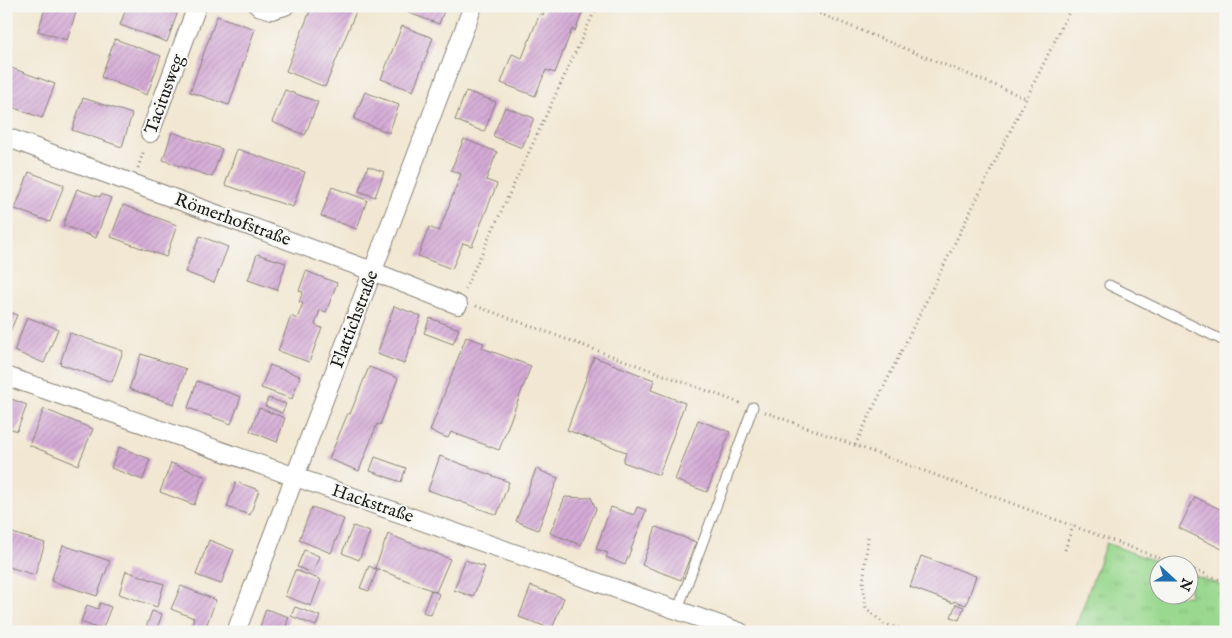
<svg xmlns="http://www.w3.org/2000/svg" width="1232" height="638" font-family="'IM FELL English',serif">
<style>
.grass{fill:url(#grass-tufts);stroke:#5a7a55}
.building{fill:url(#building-hatch)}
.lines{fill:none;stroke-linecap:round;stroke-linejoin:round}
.service-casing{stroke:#878277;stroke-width:11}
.minor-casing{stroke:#878277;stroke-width:20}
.path{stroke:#878277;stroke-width:3;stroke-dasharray:1 4;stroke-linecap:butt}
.service{stroke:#fff;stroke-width:9}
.minor{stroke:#fff;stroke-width:18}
.labels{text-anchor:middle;stroke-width:4;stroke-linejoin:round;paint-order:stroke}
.street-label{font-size:18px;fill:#1c1c1c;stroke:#f6f6f2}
</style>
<defs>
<pattern id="grass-tufts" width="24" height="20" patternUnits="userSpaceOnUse" patternTransform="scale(1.25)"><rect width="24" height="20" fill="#99d88e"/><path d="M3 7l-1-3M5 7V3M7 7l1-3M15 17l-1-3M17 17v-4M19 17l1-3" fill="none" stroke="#83b97a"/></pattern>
<pattern id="building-hatch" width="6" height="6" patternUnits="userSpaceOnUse" patternTransform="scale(1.25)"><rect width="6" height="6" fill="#d4aad6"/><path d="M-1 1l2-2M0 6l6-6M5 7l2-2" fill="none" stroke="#b592b7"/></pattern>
</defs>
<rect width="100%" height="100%" fill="#f6f6f2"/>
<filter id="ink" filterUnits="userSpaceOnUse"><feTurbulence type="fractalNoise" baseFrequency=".02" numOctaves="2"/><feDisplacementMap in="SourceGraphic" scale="10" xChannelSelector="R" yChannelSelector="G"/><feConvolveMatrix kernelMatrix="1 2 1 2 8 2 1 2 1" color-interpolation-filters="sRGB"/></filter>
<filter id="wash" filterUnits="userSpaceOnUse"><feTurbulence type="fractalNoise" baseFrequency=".0096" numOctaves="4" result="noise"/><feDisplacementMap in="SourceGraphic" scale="20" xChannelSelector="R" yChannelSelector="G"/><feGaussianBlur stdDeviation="1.12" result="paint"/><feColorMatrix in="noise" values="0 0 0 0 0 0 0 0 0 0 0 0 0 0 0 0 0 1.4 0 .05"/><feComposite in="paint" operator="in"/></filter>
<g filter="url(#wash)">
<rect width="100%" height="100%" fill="#f2e7d2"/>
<path class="grass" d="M1106 543 1166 565 1160 566V596H1190V574L1226 587V632H1074Z"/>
<g id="blocks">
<path class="building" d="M46 6H78L67 40 38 31Z
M127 6H180L167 42 120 25Z
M312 6H350L357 9 325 87 286 71Z
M407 6H446L439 24 406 12Z
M546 6H585L575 31 572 29 555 73 546 70 535 96 501 83 512 54 522 58 540 13 543 15Z
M217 16 255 29 229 105 190 92Z
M402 26 433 38 413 91 381 79Z
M115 39 161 56 147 95 101 77Z
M6 66 55 84 42 118 6 105Z
M285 90 318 102 305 135 272 122Z
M466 91 496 102 484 132 455 120Z
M365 92 399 105 389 133 354 119Z
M83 98 132 114 122 147 72 130Z
M505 107 534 118 522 148 493 136Z
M172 132 222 149 212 177 163 160Z
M464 139 497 152 486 180 497 184 472 246 463 243 452 269 418 256 429 227 439 231 461 174 451 170Z
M237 149 305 172 293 207 225 185Z
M368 166 384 172 375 197 359 191Z
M29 172 64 185 50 222 15 209Z
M332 187 367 200 357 229 321 216Z
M77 189 100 197 101 194 111 198 96 238 63 225Z
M123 205 177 225 166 257 111 237Z
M200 236 228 247 214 283 185 272Z
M257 254 286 263 277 290 248 280Z
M306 271 337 283 326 312 320 310 315 325 322 328 309 362 278 351 291 316 297 319 303 303 299 302 303 292 299 291Z
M6 303 10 305 8 311 17 315 6 341Z
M394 306 421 316 404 364 377 354Z
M27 317 58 329 44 363 14 351Z
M430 318 459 329 453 344 424 333Z
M70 333 123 351 112 382 60 364Z
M466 337 484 343 482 348 531 366 499 450 451 432 448 438 430 431Z
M141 354 186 369 174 404 129 389Z
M594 357 654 380 651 390 685 403 659 475 623 462 626 452 567 430Z
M270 365 300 376 292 399 261 388Z
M369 367 398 378 380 425 377 424 359 471 329 459 348 413 350 414Z
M197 381 241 397 231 424 188 408Z
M6 397 27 405 17 431 6 427Z
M268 398 286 404 282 413 265 406Z
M259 408 285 418 277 442 250 431Z
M44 409 93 429 78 465 29 445Z
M698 420 730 432 707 492 675 480Z
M119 447 150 459 143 480 111 468Z
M440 456 509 482 497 515 428 490Z
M375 457 406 468 401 482 370 471Z
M171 463 206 477 194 505 160 492Z
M536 469 558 478 538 530 516 521Z
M236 482 259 490 250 515 227 507Z
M565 497 585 498 591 497 596 509 581 545 550 533Z
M1195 497 1226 512V551L1179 528Z
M312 507 344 519 331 553 299 540Z
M611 507 634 515 637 507 646 510 625 565 606 557 608 553 596 549Z
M353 526 370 532 359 560 342 553Z
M656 527 696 542 681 580 642 565Z
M6 531 45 543 35 575 6 566Z
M388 534 450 559 436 592 375 568Z
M209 540 234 550 221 584 196 575Z
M63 545 110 561 97 596 51 581Z
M304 550 319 556 313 573 297 567Z
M921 556 976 576 966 605 954 601 953 603 910 587Z
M465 560 485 567 473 597 454 590Z
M369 566 377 570 369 591 360 588Z
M295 570 321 580 311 606 285 596Z
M126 571 164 584 157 607 119 594Z
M181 586 216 600 205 629 212 632H189L194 618 171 609Z
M531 586 564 598 552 629 519 617Z
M431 590 439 594 431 615 423 612Z
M100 603 111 607 102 630 81 622 87 605 98 609Z
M956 604 964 607 959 620 951 617Z
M295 607 320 616 316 626 291 616Z
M266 609 289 617 284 632H258Z
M152 611 162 614 156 632 145 630Z"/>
</g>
</g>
<g filter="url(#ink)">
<use href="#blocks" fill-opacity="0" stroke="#878277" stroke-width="1"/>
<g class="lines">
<g class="service-casing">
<path id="service" d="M1109 285 1226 342
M678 609 753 407"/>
</g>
<g class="minor-casing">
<path id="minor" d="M258 6 272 10 285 6
M150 133 197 6
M6 137 372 271 458 305
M6 376 740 632
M236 632 473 6"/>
</g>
<path class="path" d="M801 6 1026 98
M138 168 144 150
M465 289 597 6
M476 306 740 403
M765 412 1181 566
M855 445 1072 6
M868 537 863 584 866 608 884 624 912 632
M1065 550 1073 526
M1190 568 1226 582"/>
<use href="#service" class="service"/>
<use href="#minor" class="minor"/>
</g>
</g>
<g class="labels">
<g class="street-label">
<text transform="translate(164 94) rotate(-70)" y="6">Tacitusweg</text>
<text transform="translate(233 219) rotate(20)" y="6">Römerhofstraße</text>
<text transform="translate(354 319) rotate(-69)" y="6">Flattichstraße</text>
<text transform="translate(373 503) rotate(19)" y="6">Hackstraße</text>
</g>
</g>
<rect width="1232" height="638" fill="none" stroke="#f6f6f2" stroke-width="25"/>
<g transform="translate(1174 580) rotate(111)"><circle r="24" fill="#f6f6f2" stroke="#9f9f9c"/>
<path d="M0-4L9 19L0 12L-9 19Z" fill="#1f6fb2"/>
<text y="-8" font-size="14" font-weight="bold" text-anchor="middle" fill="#1c1c1c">N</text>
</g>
</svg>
